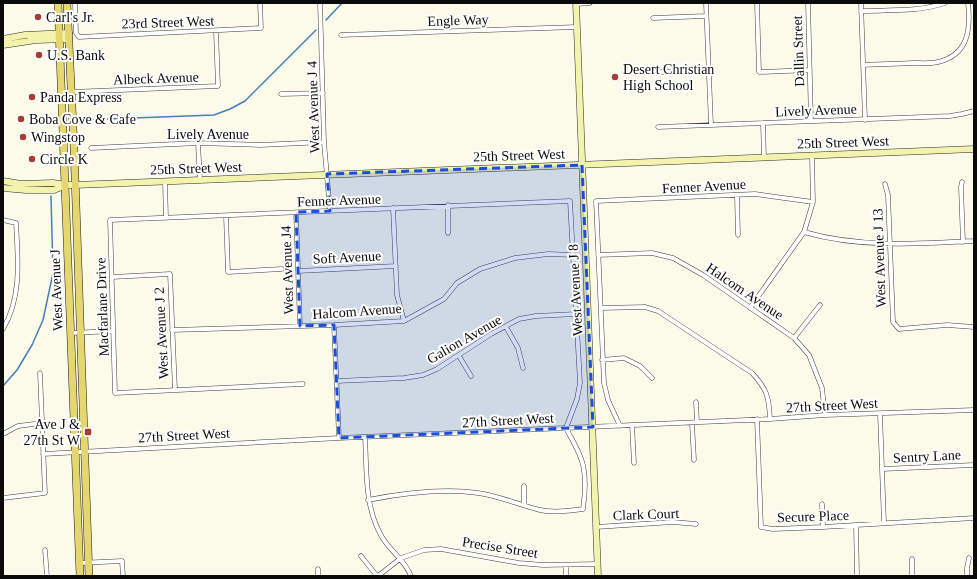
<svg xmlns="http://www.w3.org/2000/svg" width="977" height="579" font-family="Georgia,serif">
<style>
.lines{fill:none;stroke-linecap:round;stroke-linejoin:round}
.stream{stroke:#467fba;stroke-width:1.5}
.street-casing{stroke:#3d3d3d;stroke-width:5}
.secondary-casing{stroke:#2c2c2c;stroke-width:7}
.primary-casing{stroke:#1b1b1b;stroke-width:8}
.street{stroke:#fff;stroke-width:4}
.secondary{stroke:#f4f3ad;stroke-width:6}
.primary{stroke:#e6d670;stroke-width:7}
.marked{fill:#1d4ed8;fill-opacity:0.2;stroke:#1d4ed8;stroke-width:3;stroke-dasharray:8 5;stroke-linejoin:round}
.poi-dot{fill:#a63c35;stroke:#fff;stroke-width:1.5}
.labels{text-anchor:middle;stroke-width:4;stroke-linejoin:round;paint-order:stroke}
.poi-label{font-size:14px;fill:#0a0a0a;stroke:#fff;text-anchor:start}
.street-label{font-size:14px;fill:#0a0a0a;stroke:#fff}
</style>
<rect width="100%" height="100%" fill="#fcfae9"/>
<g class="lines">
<path class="stream" d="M326 20 342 3
M80 120 214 115 230 109 245 101 316 30
M3 386 17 370 32 345 43 320 53 273 51 196"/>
<g class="street-casing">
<path id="street" d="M75 3 76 33 79 37 261 28 260 3
M320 3 324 142 330 211
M706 3 711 125
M757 3 759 72 810 70
M808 3 811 121
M861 3 865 120
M576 4 590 3
M861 11C889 10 919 12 945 3
M653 18 706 16
M341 35 577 27
M863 65C880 64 896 64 913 63 921 63 930 64 938 62 968 55 971 30 968 3
M655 72 709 71
M71 92 218 86 216 31
M281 94 323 93
M763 123 764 158
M658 127 950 116 962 114 974 111
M198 143 200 180
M91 148 198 143 260 145 324 142
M165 182 166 218
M962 182 961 187 963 242
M885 184 888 195 893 322 899 329 947 325 974 327
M737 196 738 235
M393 208 397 295 404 321
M296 212 300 326
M226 216 228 272 282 269
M3 220 16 223C18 259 22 297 3 329
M804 232C859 248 918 244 974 241
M448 233V205
M598 255 652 253 673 258 703 275 794 338 809 355 822 388 825 415
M298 271 396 266
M112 277 170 274 175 390
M601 308 645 307 658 311 752 373C767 389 769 397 770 419
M750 308 804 232 813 202 812 156
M334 325 339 438
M506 327 518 348 523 368
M172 330 334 325 404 321 444 299 457 283 480 269 515 258 548 254 574 255
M71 333 113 331
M794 338 820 305
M459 356 471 376
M602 360 624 358 640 366 652 378
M337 381 404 378 423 375 437 369 491 334 519 319 536 316 576 314
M303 384 115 393 110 220 570 201 580 383 577 399 566 428C572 440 580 452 583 465 586 478 585 495 583 509 570 511 553 513 540 510 520 505 499 496 478 493 442 488 404 493 368 500
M696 402 697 422
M880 414 884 523
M757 419 761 527 773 529 823 527 974 518
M692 423 694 460
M632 425 634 463
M620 426 608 400 604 383 596 201 755 194 813 202
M3 434 18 426 42 423
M365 437C367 471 364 506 382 537 390 551 405 560 411 576
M43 454 339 438 770 419 825 415 974 410
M882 469 974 465
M524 486V504
M3 498 45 493 40 373
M822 504 823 527
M856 525 857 576
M596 527 673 522 696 524
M45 550 47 576
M361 556 377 576
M912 559V576
M79 563 122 561 123 576
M566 565V576
M318 569V576
M378 576 401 558 424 550 441 549 519 563 543 565 598 564
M967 576V568L969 558"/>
</g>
<g class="secondary-casing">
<path id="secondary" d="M576 3 598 576
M3 39 25 35 69 33
M3 45 36 40 69 39
M3 181 21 184 53 183 66 185H75L974 149
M3 188 26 190H54L66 185"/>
</g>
<g class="primary-casing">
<path id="primary" d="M58 3 80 576
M67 3 74 148 89 576"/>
</g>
<use href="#street" class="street"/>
<use href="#secondary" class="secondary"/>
<use href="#primary" class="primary"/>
</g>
<path class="marked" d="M582 165 593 427 339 438 334 325 300 326 296 212 330 211 327 174Z"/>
<g class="poi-dot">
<circle cx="38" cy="17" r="4"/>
<circle cx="39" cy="55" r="4"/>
<circle cx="615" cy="77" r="4"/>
<circle cx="32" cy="97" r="4"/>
<circle cx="21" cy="119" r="4"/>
<circle cx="23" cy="137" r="4"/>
<circle cx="32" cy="159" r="4"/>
<rect x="84" y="428" width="8" height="8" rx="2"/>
</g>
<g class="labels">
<g class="poi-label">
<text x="46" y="22">Carl's Jr.</text>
<text x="47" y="60">U.S. Bank</text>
<text x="623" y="74">Desert Christian<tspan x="623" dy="16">High School</tspan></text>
<text x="40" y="102">Panda Express</text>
<text x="29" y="124">Boba Cove &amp; Cafe</text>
<text x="31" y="142">Wingstop</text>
<text x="40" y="164">Circle K</text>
<text x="80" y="429" text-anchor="end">Ave J &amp;<tspan x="80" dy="16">27th St W</tspan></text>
</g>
<g class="street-label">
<text transform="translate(458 20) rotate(-2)" y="5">Engle Way</text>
<text transform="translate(168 22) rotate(-2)" y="5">23rd Street West</text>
<text transform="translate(798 51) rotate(-92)" y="5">Dallin Street</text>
<text transform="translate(156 78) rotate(-2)" y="5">Albeck Avenue</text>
<text transform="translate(313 107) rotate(-92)" y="5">West Avenue J 4</text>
<text transform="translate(816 110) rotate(-2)" y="5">Lively Avenue</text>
<text x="208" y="139">Lively Avenue</text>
<text transform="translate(843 142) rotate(-2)" y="5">25th Street West</text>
<text transform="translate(519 155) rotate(-2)" y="5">25th Street West</text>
<text transform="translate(196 168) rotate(-2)" y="5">25th Street West</text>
<text transform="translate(704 186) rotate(-3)" y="5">Fenner Avenue</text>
<text transform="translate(339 200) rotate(-2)" y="5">Fenner Avenue</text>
<text transform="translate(347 257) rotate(-3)" y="5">Soft Avenue</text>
<text transform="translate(879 258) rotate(-92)" y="5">West Avenue J 13</text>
<text transform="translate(287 270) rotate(-92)" y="5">West Avenue J4</text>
<text transform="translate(56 290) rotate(-92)" y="5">West Avenue J</text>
<text transform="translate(575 290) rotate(-93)" y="5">West Avenue J 8</text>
<text transform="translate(745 291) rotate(34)" y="5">Halcom Avenue</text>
<text transform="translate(102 307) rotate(-92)" y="5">Macfarlane Drive</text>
<text transform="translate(357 311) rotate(-4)" y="5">Halcom Avenue</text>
<text transform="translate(161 333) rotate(-93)" y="5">West Avenue J 2</text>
<text transform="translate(464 339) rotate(-30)" y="5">Galion Avenue</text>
<text transform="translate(832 405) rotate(-3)" y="5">27th Street West</text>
<text transform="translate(508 420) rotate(-3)" y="5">27th Street West</text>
<text transform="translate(184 435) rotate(-3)" y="5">27th Street West</text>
<text transform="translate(927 456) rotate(-3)" y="5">Sentry Lane</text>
<text transform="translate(646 514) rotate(-2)" y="5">Clark Court</text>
<text transform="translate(813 516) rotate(-2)" y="5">Secure Place</text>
<text transform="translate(500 547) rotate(9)" y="5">Precise Street</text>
</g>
</g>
<rect width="977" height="579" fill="none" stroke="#0a0a0a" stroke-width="8"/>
</svg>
